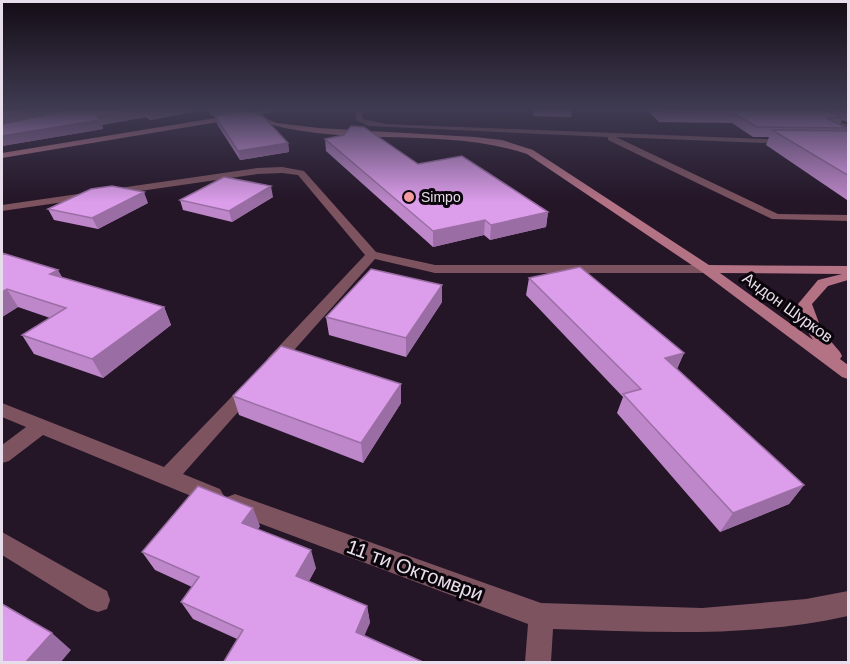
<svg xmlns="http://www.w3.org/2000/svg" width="850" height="664" font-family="Arial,sans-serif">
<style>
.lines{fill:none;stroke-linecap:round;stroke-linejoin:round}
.lane{fill:#7c535f;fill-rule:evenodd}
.street{fill:#7c535f;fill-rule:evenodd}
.secondary{fill:#b47285;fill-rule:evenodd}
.wall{fill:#bd87c9}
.shaded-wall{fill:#9a6ea4}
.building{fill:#dc9dea;stroke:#9a6ea4;stroke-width:1.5}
.poi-dot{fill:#f49b9f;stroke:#0a040b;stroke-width:2}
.labels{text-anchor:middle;stroke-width:6;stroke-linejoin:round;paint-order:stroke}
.far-poi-label{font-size:14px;fill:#e8ddea;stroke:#0a040b;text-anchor:start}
.street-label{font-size:16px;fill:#e8ddea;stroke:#0a040b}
.near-street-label{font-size:20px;fill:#e8ddea;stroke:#0a040b}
</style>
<rect width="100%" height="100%" fill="#241527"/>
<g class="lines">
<path class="lane" d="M2 532 107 591 110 600 107 609 98 612 89 609 2 555Z"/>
<path class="street" d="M359 109H365L362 114 363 119 386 124 788 140H791V144L616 137 778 214 848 215V221L772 219 608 140V137L368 126 356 120V114Z
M806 109H814L848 125V130Z
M282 167 304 171 376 252 435 265H706L712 269 706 273H435L375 259 280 366H268L266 362 268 358 365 255 298 175 282 173 257 174 2 211V205L257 168Z
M248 384 254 386 257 390 254 394 183 474 220 489 224 496 220 503 213 505 43 435 9 461 2 463V445L26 427 2 417V403L164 467 242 386Z
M235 494 541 603 702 608 806 599 848 591V616C749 638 653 632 553 629L551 662H525L528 624 227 511 224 504 227 497Z"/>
<path class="secondary" d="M270 109H284L257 115 277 123 319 128 475 137 502 140 533 150 709 265 848 266V280L828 286 812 304 822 331 840 352 842 356 840 359 848 365V379L842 377 702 272 527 154C437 124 336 151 248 117L2 158V153ZM720 273 842 274 818 280 798 304 808 332 813 340Z"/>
</g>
<path class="wall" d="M2 109H251V110L212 116 207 109 150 120 146 117 102 125 103 129 2 146Z
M532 109H572L571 117 533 116Z
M646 109H849V123L842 120 840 124 847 128 846 131H849V200H847L766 145 769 137H753L732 123 659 122Z
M215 116 288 143 289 152 240 160 217 124Z
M325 139 418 164 548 212 546 227 490 240 484 235 433 247 326 151Z
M273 197 232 222 183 210 180 200Z
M148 203 98 229 54 220 48 209Z
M2 253 63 278 164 307 171 325 103 378 34 354 22 335 50 318 18 307 2 317Z
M529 278 684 353 677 369 804 485 789 504 720 532 617 413 623 397 526 295Z
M442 285V302L406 357 329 335 326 317Z
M233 396 401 403 363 463 239 415Z
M260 526 258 529 316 568 309 581 367 606 370 623 237 639 193 619 181 602 192 587 155 570 142 552Z"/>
<path class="shaded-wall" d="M37 109H84L2 126V116Z
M138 109H144L146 117 102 125 103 129 2 146V136L97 116Z
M157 109H207L150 120 147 111Z
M210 109H251V110L212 116Z
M288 143 289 152 240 160 238 151Z
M271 186 273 197 232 222 229 211Z
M144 192 148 203 98 229 92 218Z
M548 212 546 227 490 240 491 225Z
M485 220 484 235 433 247V231Z
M58 270 68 287 50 274Z
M442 285V302L406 357V338Z
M7 289 18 307 2 317V292Z
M164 307 171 325 103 378 92 359Z
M684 353 675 372 665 358Z
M401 384V403L363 463 361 443Z
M804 485 789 504 720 532 733 513Z
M253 508 260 526 250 541 242 523Z
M311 550 316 568 302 594 296 576Z
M367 606 370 623 359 648 356 632Z
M52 633 71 650 60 663H25Z"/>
<path class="building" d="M2 109H37L2 116Z
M73 109H138L97 116 100 120 2 136V124Z
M658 109H823L843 118H827L847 128 757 127 735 114 662 112Z
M246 111 263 116 288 143 238 151 215 116Z
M351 126 364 127 418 164 462 156 548 212 491 225 485 220 433 231 325 139 344 135Z
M772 130 849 131V176Z
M224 177 271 186 229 211 180 200Z
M112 186 144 192 92 218 48 209 91 189Z
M2 253 58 270 50 274 164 307 92 359 22 335 66 308 7 289 2 292Z
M580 267 684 353 665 358 804 485 733 513 623 394 641 389 529 278Z
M371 269 442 285 406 338 326 317Z
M281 346 401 384 361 443 233 396Z
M198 486 253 508 242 523 311 550 296 576 367 606 356 632 425 663H223L243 630 181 602 199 577 142 552Z
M2 604 52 633 25 663H2Z"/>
<linearGradient id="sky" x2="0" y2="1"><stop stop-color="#140c15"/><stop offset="0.54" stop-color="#3f3b52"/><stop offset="1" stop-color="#3f3b52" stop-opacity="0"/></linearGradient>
<rect width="850" height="202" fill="url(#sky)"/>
<circle class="poi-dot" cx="409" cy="197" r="6"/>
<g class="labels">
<g class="far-poi-label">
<text x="421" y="202">Simpo</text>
</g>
<g class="street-label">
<text transform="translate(788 307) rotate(36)" y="6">Андон Шурков</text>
</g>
<g class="near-street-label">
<text transform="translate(415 570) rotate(20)" y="7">11 ти Октомври</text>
</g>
</g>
<rect width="850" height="664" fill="none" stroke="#e8ddea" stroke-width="6"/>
</svg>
